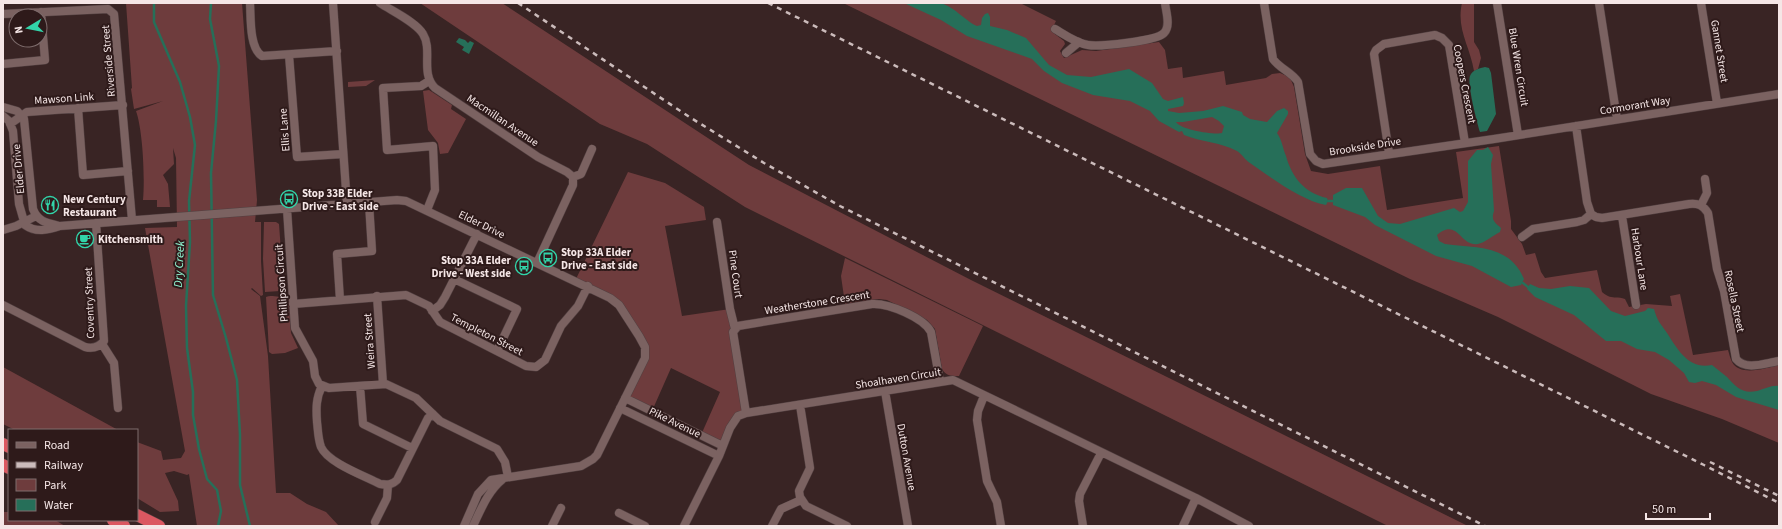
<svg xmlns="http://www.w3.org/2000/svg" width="1782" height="529" font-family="'Source Sans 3',sans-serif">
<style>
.green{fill:#6e3c3d}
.water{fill:#266f59;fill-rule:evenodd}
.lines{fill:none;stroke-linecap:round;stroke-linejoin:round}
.stream{stroke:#266f59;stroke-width:2.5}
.minor-casing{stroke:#524041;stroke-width:9}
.highway-casing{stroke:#524041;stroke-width:13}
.minor{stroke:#7b6261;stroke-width:8}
.highway{stroke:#db5861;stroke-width:12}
.rail{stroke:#cbbbbb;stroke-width:2.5;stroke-dasharray:5 5;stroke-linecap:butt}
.labels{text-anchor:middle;stroke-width:4;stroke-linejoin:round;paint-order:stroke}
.street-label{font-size:11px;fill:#f5e6e6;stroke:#2e1a1a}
.poi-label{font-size:11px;font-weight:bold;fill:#f5e6e6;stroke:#2e1a1a;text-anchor:start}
.water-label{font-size:12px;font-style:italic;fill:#91f8d5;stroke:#2e1a1a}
</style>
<rect width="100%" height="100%" fill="#392424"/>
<path class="green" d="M126 3H242L257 200 255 222H261V261L263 295 261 296 252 288 251 289 260 296 268 356 276 493H290L307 504 326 512 339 526H197L189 474 187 475 174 471 165 473 178 501 179 511 160 512 137 498V442L161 451 163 460 181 458 185 451 145 228 177 227 176 158 173 148 174 164 163 175 168 184 170 207H157V200H143C145 178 143 131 136 111L163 101 134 109 131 89 132 88Z
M420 3H502L749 165 971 280 1468 526H1388L745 207 647 144 600 124Z
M843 3H1020L1056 21 1051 31 1064 41 1065 44 1060 51 1064 58 1082 50 1096 51 1159 42 1165 50 1168 69 1182 67 1183 78 1224 71 1226 85 1266 78 1272 74 1280 73 1287 76 1291 80 1294 87 1305 154 1311 171 1328 174 1380 166 1387 210 1463 198 1456 152 1499 146 1511 221V229L1522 244 1526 255 1535 253 1541 272 1545 278 1597 270 1602 292C1612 301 1616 295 1625 299L1629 307 1646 304 1672 306 1670 296 1680 294 1693 355 1728 350C1729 353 1730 358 1732 362 1740 377 1766 368 1779 365V443L1722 419 1651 394 1498 317 1410 279Z
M1462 3H1474V42L1479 50 1481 58 1478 69 1474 71C1470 46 1456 29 1462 3Z
M375 80 366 86 348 87V82Z
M429 90 452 105 451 109 466 119 448 153 440 154 438 143 428 130 423 91Z
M628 172 665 183 704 207 706 220 665 226 682 316 730 309 746 413 738 416 723 446 701 435 720 392 671 368 652 411 625 398 645 347 619 305 575 281Z
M264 222H276L279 224 284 293 280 291 265 292 263 259Z
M845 258 983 326 959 376C951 376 946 376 942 369L935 329 927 320 887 300 879 299 845 304 841 276Z
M286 295 288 296 291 333 298 348 285 353 272 354 269 352 266 297C272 294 278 299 286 295Z
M3 367 118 430H15L3 424Z
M3 512H9V520H55L65 526H3Z"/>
<path class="water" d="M904 3C915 3 928 1 939 3 953 5 965 21 977 26L981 25 982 18 985 14 988 13 990 17V26L1007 30 1026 38 1049 65 1067 75 1091 77 1129 69 1152 83 1163 99 1168 101 1183 97 1184 103 1183 106 1168 109V111L1179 113 1203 111 1223 106 1242 112 1243 115 1250 119 1267 122 1277 111 1284 108 1288 111V114L1277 133C1282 140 1283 149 1286 156 1292 177 1304 193 1327 198L1328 201 1326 205C1302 201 1270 177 1250 163 1245 160 1242 154 1237 151 1220 142 1201 142 1184 135L1182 131 1179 132 1159 121 1150 111 1130 101 1093 95 1062 83 1044 71 1032 59 967 36 941 20ZM1212 117 1219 121 1224 126 1222 133C1214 135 1181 130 1176 122H1183Z
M459 38 465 40 468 43 470 41 474 43 469 54 462 50 464 47 456 42Z
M1485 67 1489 68 1491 73 1496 114 1487 131 1480 132C1477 122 1467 84 1470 76 1472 70 1480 68 1485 67Z
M1488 147 1493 155 1491 164 1494 211C1491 220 1494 222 1501 228L1500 232C1494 235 1484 243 1478 244 1460 247 1458 217 1437 235L1439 241 1445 244C1477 248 1510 245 1524 279L1521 285 1511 287 1472 266 1436 256 1375 225 1365 217 1333 205V195L1346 188H1362L1378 216 1388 223 1400 224 1454 208 1460 212 1463 211 1468 202V161L1477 150H1483Z
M1530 284 1539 288 1551 289 1570 286 1589 288 1611 311 1625 316 1645 311 1648 308 1654 309C1658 323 1660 322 1667 333 1678 350 1689 370 1712 365 1717 369 1722 373 1727 377 1736 387 1742 394 1757 391 1765 389 1771 385 1779 386V410L1736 397 1716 385 1702 381 1695 383 1689 382 1684 373 1669 360 1655 352 1637 349 1621 341H1606L1574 315 1535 297 1527 289Z"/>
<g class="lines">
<path class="stream" d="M154 3V22L180 82 190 117 195 145 189 201 190 242 186 306 187 348 193 392V415L199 449 207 479 217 490 221 511 218 526
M211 3 210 19 219 66 216 121 211 173 213 295 226 338 237 380 240 435V485L250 526
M1328 201H1333
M1523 283 1528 287"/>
<g class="minor-casing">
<path id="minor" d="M250 3C251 17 249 48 262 56L337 51
M333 3 347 205
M380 3C392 11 416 22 423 34 433 50 420 73 435 88L538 157 567 172 573 177V185L537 263
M1264 3 1273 59C1280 69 1292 72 1298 82L1310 154 1316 161 1323 164 1494 139 1779 94
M1497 3 1518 135
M1599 3 1617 119
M1701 3 1717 103
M3 14 108 9 114 14 132 220
M1055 29C1065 35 1076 43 1088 45 1099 47 1157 41 1164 33 1171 26 1166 12 1165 3
M1066 53 1079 42
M289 55 297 157 343 154
M3 64 45 60 41 12
M3 107 17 111 24 119 33 209C38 222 47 223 60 226
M78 108 83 175 128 171
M3 116 9 121 13 131 19 204 25 225C36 233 48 230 60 226L397 200 406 201 610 298 619 305 639 336 645 347V358L597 455 593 459 581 466 491 480 478 494 464 526
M10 124 27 112 123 105
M1576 126 1587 202 1591 214
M1389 153 1374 54 1376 50 1384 44 1435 35 1442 38 1449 45 1465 143
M573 177 581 174 592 149
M1701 205 1707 193 1705 179
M287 209 295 328 313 361 315 376 319 384 329 388 386 384 416 398 440 421 497 449 505 462 508 477
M427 210 435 190 433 146 387 150 383 88 421 86 429 81
M1622 216 1636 305
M717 222 730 309 735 329
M3 230 16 226 36 216
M1522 237 1533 229 1577 222 1584 220 1591 214 1596 217 1602 218 1689 204C1698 203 1703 205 1708 213L1717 269 1724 291 1736 359C1746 371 1765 363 1779 361
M454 279 517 309 497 351
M377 296 383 384
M340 300 337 254 372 251 369 203
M293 304 406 295 429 306 440 322 526 366 536 367 545 360 561 326 578 306 588 286
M3 305 85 347C93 349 99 347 104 341L96 223
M432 311 440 305 445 297 477 234
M102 344 114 363 118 408
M322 386C316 398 316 408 317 422 318 430 318 439 321 447 328 463 365 476 380 484 388 485 392 485 397 480L428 418 433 414
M360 386 363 424 412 448
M885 391 908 526
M984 396 978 411 977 420 987 481 997 502 1001 526
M625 398 723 446
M800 405 810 468 799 491 800 497 806 506 847 526
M620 408 719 456
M746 413 733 332 738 326 744 325 872 304C889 303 924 318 931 332L940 382
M619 513 645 526
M375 522 387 498 388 485
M473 526C481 509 488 491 503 479
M552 526 561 508
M684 526 719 456 730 428 738 416 746 413 953 380 1196 498 1249 526
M772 526 781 509 801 500
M1083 526 1079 501 1080 494 1101 453
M1183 526 1196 498"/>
</g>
<g class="highway-casing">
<path id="highway" d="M3 444 9 447
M3 465 9 468
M137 515 159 526
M113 520 124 526"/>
</g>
<use href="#minor" class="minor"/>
<use href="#highway" class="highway"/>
<path class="rail" d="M518 3 691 118 764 163 840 206 1485 526
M768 3 1704 465 1779 503
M1710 462 1779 496"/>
</g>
<defs>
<g id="bus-ring" transform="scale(0.9)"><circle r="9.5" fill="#2e1a1a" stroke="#32d4a9" stroke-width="1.5"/><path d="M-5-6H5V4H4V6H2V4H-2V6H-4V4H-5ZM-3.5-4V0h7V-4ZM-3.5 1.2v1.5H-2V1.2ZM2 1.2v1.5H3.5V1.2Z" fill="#32d4a9"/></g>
<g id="restaurant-ring" transform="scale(0.9)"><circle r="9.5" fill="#2e1a1a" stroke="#32d4a9" stroke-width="1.5"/><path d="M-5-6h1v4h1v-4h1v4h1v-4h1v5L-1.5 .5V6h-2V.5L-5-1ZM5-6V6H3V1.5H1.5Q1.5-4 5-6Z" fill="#32d4a9"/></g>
<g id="cafe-ring" transform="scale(0.9)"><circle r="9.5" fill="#2e1a1a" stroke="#32d4a9" stroke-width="1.5"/><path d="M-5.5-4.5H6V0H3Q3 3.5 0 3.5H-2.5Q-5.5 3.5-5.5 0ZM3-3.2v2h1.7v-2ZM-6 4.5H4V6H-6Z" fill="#32d4a9"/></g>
</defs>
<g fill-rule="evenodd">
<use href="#bus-ring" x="289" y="199"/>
<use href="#restaurant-ring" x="50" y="205"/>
<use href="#cafe-ring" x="85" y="239"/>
<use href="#bus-ring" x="548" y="258"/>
<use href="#bus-ring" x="524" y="266"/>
</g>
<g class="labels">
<g class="street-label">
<text transform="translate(1720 51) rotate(81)" y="4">Gannet Street</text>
<text transform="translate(108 61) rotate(-95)" y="4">Riverside Street</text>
<text transform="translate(1519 67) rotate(81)" y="4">Blue Wren Circuit</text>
<text transform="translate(1465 84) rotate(79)" y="4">Coopers Crescent</text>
<text transform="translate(64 98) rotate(-4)" y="4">Mawson Link</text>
<text transform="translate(1635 105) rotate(-9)" y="4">Cormorant Way</text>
<text transform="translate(503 120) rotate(34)" y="4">Macmillan Avenue</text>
<text transform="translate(284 130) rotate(-94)" y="4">Ellis Lane</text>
<text transform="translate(1365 146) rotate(-9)" y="4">Brookside Drive</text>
<text transform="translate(18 169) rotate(-95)" y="4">Elder Drive</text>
<text transform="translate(482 224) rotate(26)" y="4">Elder Drive</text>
<text transform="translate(1640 259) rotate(81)" y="4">Harbour Lane</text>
<text transform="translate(736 274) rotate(82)" y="4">Pine Court</text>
<text transform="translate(281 283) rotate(-94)" y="4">Phillipson Circuit</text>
<text transform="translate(1735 301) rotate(78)" y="4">Rosella Street</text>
<text transform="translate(817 302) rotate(-9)" y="4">Weatherstone Crescent</text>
<text transform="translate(89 303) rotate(-92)" y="4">Coventry Street</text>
<text transform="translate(487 334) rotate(27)" y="4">Templeton Street</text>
<text transform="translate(369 341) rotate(-94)" y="4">Weira Street</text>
<text transform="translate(898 378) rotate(-9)" y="4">Shoalhaven Circuit</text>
<text transform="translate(675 422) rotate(26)" y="4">Pike Avenue</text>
<text transform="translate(907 457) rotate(80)" y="4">Dutton Avenue</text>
</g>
<g class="poi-label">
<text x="302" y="197">Stop 33B Elder<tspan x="302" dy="13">Drive - East side</tspan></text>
<text x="63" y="203">New Century<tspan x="63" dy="13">Restaurant</tspan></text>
<text x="98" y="243">Kitchensmith</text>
<text x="561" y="256">Stop 33A Elder<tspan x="561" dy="13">Drive - East side</tspan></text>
<text x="511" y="264" text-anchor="end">Stop 33A Elder<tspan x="511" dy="13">Drive - West side</tspan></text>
</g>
<g class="water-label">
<text transform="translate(179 264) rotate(-87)" y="4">Dry Creek</text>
</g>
</g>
<rect width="1782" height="529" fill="none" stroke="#f5e6e6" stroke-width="8"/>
<rect x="8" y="429" width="130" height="92" fill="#2e1a1a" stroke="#7e6c6c"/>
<rect x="16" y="442" width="20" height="6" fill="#7b6261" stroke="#7e6c6c"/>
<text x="44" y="449" font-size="12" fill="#f5e6e6">Road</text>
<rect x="16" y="462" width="20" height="6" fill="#cbbbbb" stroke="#7e6c6c"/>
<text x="44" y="469" font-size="12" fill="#f5e6e6">Railway</text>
<rect x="16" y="479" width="20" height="12" fill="#6e3c3d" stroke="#7e6c6c"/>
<text x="44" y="489" font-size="12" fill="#f5e6e6">Park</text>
<rect x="16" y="499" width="20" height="12" fill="#266f59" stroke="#7e6c6c"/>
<text x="44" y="509" font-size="12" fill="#f5e6e6">Water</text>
<g transform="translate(28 28) rotate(260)"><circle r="19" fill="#2e1a1a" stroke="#7e6c6c"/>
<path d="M0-3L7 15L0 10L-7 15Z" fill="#32d4a9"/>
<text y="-6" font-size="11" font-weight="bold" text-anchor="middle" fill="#f5e6e6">N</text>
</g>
<path d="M1646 513v6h64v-6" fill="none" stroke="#f5e6e6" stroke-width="2"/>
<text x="1652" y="513" font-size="12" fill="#f5e6e6" stroke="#2e1a1a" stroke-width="3" paint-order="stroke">50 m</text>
</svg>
